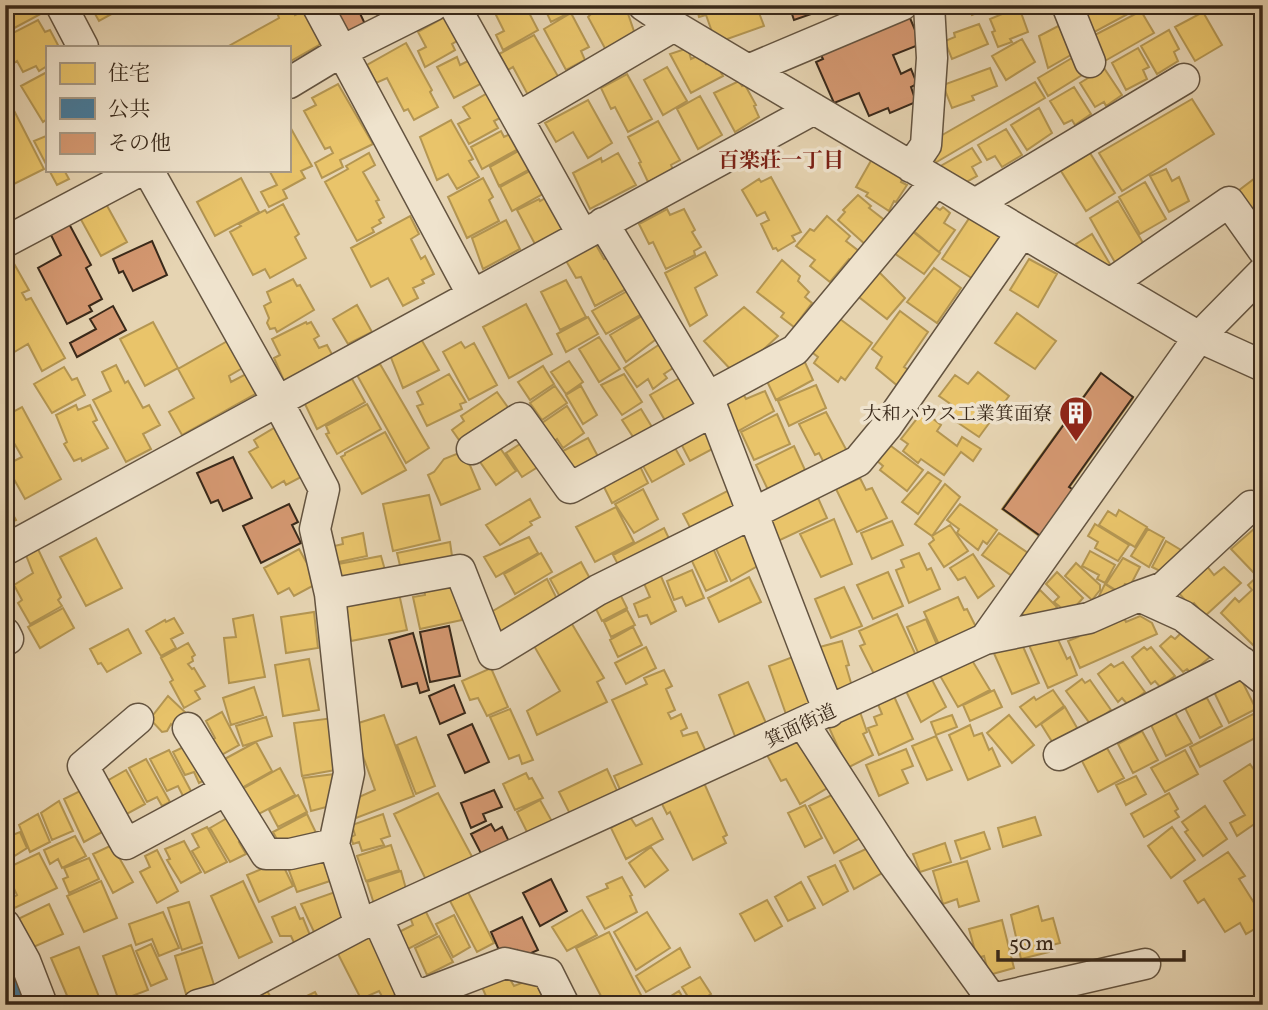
<svg xmlns="http://www.w3.org/2000/svg" width="1268" height="1010" font-family="Vollkorn,'Noto Serif JP',serif">
<style>
.homes{fill:#e9c46a;stroke:#b49652;stroke-width:2}
.public{fill:#457b9d;stroke:#416276;stroke-width:2}
.building{fill:#d49871;stroke:#39291a;stroke-width:2}
.lines{fill:none;stroke-linecap:round;stroke-linejoin:round}
.minor-casing{stroke:#645440;stroke-width:33}
.minor{stroke:#efe3cd;stroke-width:30}
.labels{text-anchor:middle;stroke-width:7;stroke-linejoin:round;paint-order:stroke}
.poi-label{font-size:19px;fill:#39291a;stroke:#efe3cd;text-anchor:end}
.street-label{font-size:19px;fill:#39291a;stroke:#efe3cd}
.neighbourhood-label{font-size:21px;font-weight:bold;fill:#7a1f14;stroke:#efe3cd}
</style>
<rect width="100%" height="100%" fill="#e6d4b2"/>
<filter id="stains"><feTurbulence type="fractalNoise" baseFrequency=".00286" numOctaves="4"/><feColorMatrix values="0 0 0 0 .2 0 0 0 0 .09 0 0 0 0 .02 0 0 0 .5 -.17"/></filter>
<radialGradient id="worn" r=".72"><stop offset=".6" stop-color="#630" stop-opacity="0"/><stop offset="1" stop-color="#630" stop-opacity=".3"/></radialGradient>
<path class="homes" d="M5 5H46L48 10 5 33Z
M90 5H128L99 21Z
M291 5 295 15 305 10 321 40 319 45 289 62V47H227L279 18 277 12Z
M372 5H401L379 18Z
M491 5H525L538 30 503 50 496 35 504 31Z
M543 5H562L567 14 551 22Z
M620 5H625L637 40 607 52 588 17 591 14 586 6Z
M696 5H760L761 8 758 10 764 26 716 43 706 15 699 17Z
M968 5H997L972 15Z
M1088 5H1138L1139 8 1087 36 1075 12Z
M1019 7 1028 32 1010 39 1012 42 998 47 992 32 995 31 990 19Z
M1141 11 1154 33 1103 62 1089 38Z
M1203 12 1222 45 1195 61 1175 27Z
M571 13 589 47 581 51 585 60 566 70 544 29Z
M445 17 464 37 452 44 455 50 425 67 418 51 426 47 418 32Z
M38 20 45 32 50 30 59 47H47V66L39 71 36 66 23 72 17 61 10 66 5 57V37Z
M1066 22 1076 52 1048 68 1039 36Z
M979 24 988 44 952 59 945 41 955 37 954 33Z
M1169 30 1179 49 1174 52 1178 61 1157 74 1141 46Z
M534 35 559 78 528 95 513 67 508 70 499 54Z
M1022 39 1035 62 1006 80 992 56Z
M406 43 432 90 430 92 438 107 414 120 408 109 404 111 387 78 376 83 367 65Z
M688 48 691 59 701 54 706 64 714 61 723 76 691 93 670 54Z
M1138 48 1149 67 1143 70 1147 79 1126 90 1112 63Z
M1077 55 1087 72 1048 96 1038 78Z
M457 57 460 65 476 57 488 80 454 98 437 67Z
M667 67 687 101 663 115 644 80Z
M990 68 997 86 972 96 974 100 952 108 943 85Z
M1104 68 1122 95 1106 106 1104 102 1095 107 1080 83Z
M47 72V119L43 122 21 86Z
M627 74 652 119 628 132 615 107 611 109 601 88Z
M739 81 742 86 745 85 756 105 754 106 759 117 735 132 714 93Z
M1035 82 1045 98 935 163 937 138Z
M338 84 373 144 340 160 343 167 322 178 315 163 333 153 330 147 325 149 304 111 316 105 312 98Z
M1074 87 1091 114 1075 125 1072 120 1064 124 1050 101Z
M493 90 506 115 494 121 498 128 469 144 458 124 470 118 463 107Z
M5 93 44 169 8 187 5 182Z
M700 96 722 135 698 149 677 109Z
M1192 99 1214 134 1122 191 1099 153Z
M588 100 612 143 588 158 573 132 556 142 545 123Z
M1039 108 1052 133 1027 150 1011 125Z
M451 120 473 159 469 161 479 177 457 189 448 174 437 180 420 137Z
M658 121 680 160 671 165 673 170 648 182 639 163 641 162 628 137Z
M289 125 312 166 301 171 305 178 283 190 287 198 269 207 261 192 277 185 269 170H289Z
M1006 129 1022 155 1002 167 995 156 987 160 978 145Z
M519 130 527 144 482 169 471 147 501 131 504 137Z
M46 136 47 139V166L34 141Z
M972 148 981 162 972 167 977 176 959 186 939 167Z
M522 149 532 168 499 186 490 167Z
M369 153 375 165 363 172 379 200 376 201 384 217 379 220 381 223 372 228 374 232 357 241 325 182 348 169 346 166Z
M618 153 636 185 590 209 573 173 601 158 602 162Z
M1090 153 1115 193 1086 211 1061 171Z
M872 159 903 178 901 182 907 185 896 202 894 201 889 211 866 196 868 193 856 187Z
M535 168 548 191 512 211 500 187Z
M1166 169 1172 181 1179 177 1189 201 1169 212 1150 176Z
M49 170H64L69 179 57 185Z
M1263 172V227L1238 191Z
M771 177 801 232 792 236 795 241 778 251 776 248 773 249 761 224 769 220 765 212 757 216 742 190 759 179 761 182Z
M241 178 259 212 215 236 197 202Z
M483 178 493 197 489 200 499 221 467 238 448 197Z
M1145 182 1166 219 1140 234 1119 197Z
M858 195 871 206 869 208 887 222 867 246 838 220 845 212 843 210Z
M549 196 567 232 537 248 517 210 539 199 540 201Z
M1118 201 1146 248 1117 266 1090 218Z
M105 202 127 242 101 256 79 216Z
M283 204 299 234 295 237 306 258 270 278 265 269 253 275 230 232 241 226 239 224 265 210 267 213Z
M931 204 940 210 943 207 950 213 944 223 955 230 939 252 911 229Z
M667 209 670 215 684 209 695 230 692 232 701 247 694 251 695 255 666 269 653 242 649 244 639 224Z
M410 216 419 234 411 239 421 259 425 256 434 274 422 280 424 283 413 288 418 298 403 306 388 278 371 287 351 248Z
M827 216 850 236 846 241 860 252 852 261 849 259 830 282 810 266 815 260 796 246 810 229 814 231Z
M970 217 1002 239 973 279 942 259Z
M506 220 520 249 483 269 472 238Z
M908 228 940 253 924 274 891 251Z
M1092 234 1110 264 1097 271 1089 266 1076 244Z
M596 245 604 259 610 257 628 288 595 306 581 277 576 278 565 259Z
M705 252 717 275 695 288 707 315 690 326 665 273Z
M8 253 29 290 22 293 26 300 31 298 65 358 42 371 28 344 11 354 5 344V255Z
M1029 259 1057 274 1038 307 1010 290Z
M782 260 800 276 798 281 809 292 805 297 812 303 794 327 781 317 784 313 757 292Z
M934 268 961 288 937 323 907 302Z
M876 269 905 298 887 319 855 294Z
M293 279 297 286 300 285 314 310 277 332 275 328 270 329 267 323 269 318 264 306 271 302 267 292Z
M566 280 586 317 560 330 541 292Z
M631 289 644 313 606 334 592 311Z
M526 304 552 354 509 378 483 327Z
M357 305 372 332 348 344 333 319Z
M744 307 778 336 751 361 748 358 733 372 704 341Z
M900 311 928 332 904 367 910 371 899 387 876 368 882 357 872 349Z
M647 313 659 337 626 362 610 335Z
M1017 313 1056 341 1035 369 995 343Z
M588 317 598 334 566 352 557 334Z
M840 319 872 343 845 380 841 377 838 382 814 363 818 357 809 350 821 334 825 337Z
M153 322 178 368 145 386 120 339Z
M306 322 307 324 311 322 319 336 314 339 319 348 327 345 335 360 285 383 274 358 280 355 272 339Z
M599 337 620 369 599 382 579 349Z
M231 339 246 366 229 376 231 382 246 374 257 393 182 435 169 412 194 398 178 369Z
M421 339 439 370 403 388 390 355Z
M461 342 465 348 474 343 497 385 469 400 443 352Z
M663 342 679 364 664 374 667 378 653 389 648 379 637 387 624 368Z
M803 358 813 380 776 400 764 375Z
M569 361 583 382 566 394 551 372Z
M380 364 429 448 406 463 357 375Z
M116 365 125 383 128 381 143 408 149 405 160 425 143 434 151 449 126 462 93 400 111 391 102 372Z
M543 366 554 384 530 400 518 382Z
M64 367 72 380 77 378 85 395 52 413 34 384Z
M978 372 1009 396 979 437 945 414 952 405 939 396 955 375 968 384Z
M449 374 466 402 460 404 462 409 427 426 417 406 423 404 417 392Z
M624 374 642 402 622 415 601 385Z
M1100 374 1133 398 1069 488 1079 495 1046 541 1002 509Z
M685 375 702 405 669 427 650 395Z
M352 379 365 402 317 429 304 402Z
M816 385 826 408 789 426 778 401Z
M555 386 567 403 542 420 530 403Z
M581 386 597 415 583 424 566 395Z
M741 390 746 399 765 391 774 411 731 435 716 401Z
M497 392 512 413 464 447 452 430 464 421 461 416Z
M367 404 381 429 337 454 326 434 329 433 326 426Z
M76 405 78 410 90 405 97 420 93 422 108 448 82 461 81 458 74 461 64 444 67 442 56 415Z
M567 406 584 433 563 448 557 439 551 444 539 425Z
M22 407 61 479 25 499 6 465 22 457 5 427V416Z
M641 409 655 432 637 443 622 420Z
M923 411 941 425 937 431 957 446 962 437 981 449 973 461 961 452 944 475 921 459 918 463 903 451 908 444 901 439Z
M826 412 848 453 825 465 819 453 815 455 799 424Z
M777 414 790 444 754 460 741 432Z
M707 420 718 446 690 461 677 436Z
M274 428 301 477 286 485 284 481 272 488 249 452 258 447 254 440Z
M385 432 406 470 362 494 341 457 345 455V453Z
M588 438 601 462 572 474 559 453Z
M670 439 684 464 652 482 638 457Z
M523 442 541 465 522 477 506 453Z
M887 443 923 470 907 491 880 470 883 466 875 459Z
M498 445 516 471 496 485 478 459Z
M794 446 805 470 801 472 803 480 770 494 756 465Z
M464 451 480 489 441 505 428 475 434 472 444 459Z
M637 460 648 483 612 503 600 479Z
M928 472 941 481 918 514 902 502Z
M860 478 866 490 872 488 887 518 857 532 836 489Z
M945 484 960 497 932 536 915 524Z
M735 487 745 507 694 535 683 514Z
M643 489 658 519 634 533 615 504Z
M429 495 440 540 393 551 383 504Z
M818 498 827 518 778 541 767 519Z
M530 499 540 517 530 522 532 525 500 545 486 525Z
M5 500 16 520 5 525Z
M960 504 997 530 987 544 983 541 978 550 957 533 959 529 947 520Z
M616 507 634 542 595 562 576 527Z
M1119 510 1147 527 1135 547 1099 525 1108 511 1116 516Z
M834 519 852 564 821 577 800 534Z
M892 521 903 545 872 559 861 533Z
M1263 521V565L1254 573 1231 549Z
M1095 524 1129 545 1118 561 1095 548 1098 542 1088 536Z
M950 525 968 551 944 567 929 544 934 540 932 536Z
M664 528 673 547 623 574 613 555Z
M1148 529 1164 538 1149 567 1131 556Z
M749 532 763 563 731 581 713 542Z
M363 533 367 556 329 564 326 548 343 544 342 538Z
M999 533 1031 555 1015 578 982 555Z
M529 537 538 553 496 577 484 557Z
M96 538 122 588 86 606 60 557Z
M1166 541 1186 553 1168 575 1152 567Z
M450 542 453 563 402 574 397 553Z
M36 545 61 597 58 600 62 606 30 624 18 603 22 600 14 585 33 573 24 550Z
M713 548 727 581 706 591 691 559Z
M299 549 318 583 294 596 289 588 278 594 264 568Z
M1090 551 1115 565 1105 583 1097 579 1099 575 1082 566Z
M541 553 552 572 515 594 504 574Z
M919 553 927 570 931 568 940 589 909 603 896 570 904 567 901 560Z
M973 554 994 586 978 598 965 577 958 580 950 568Z
M381 556 387 577 336 581 333 565Z
M1123 558 1140 567 1130 586 1125 584 1119 592 1106 584Z
M1202 560 1214 575 1224 567 1241 583 1205 616 1194 603 1190 606 1172 585Z
M581 562 594 586 564 604 550 579Z
M1076 563 1100 585V590L1092 600 1065 576Z
M692 570 704 598 686 606 682 597 674 600 667 581Z
M888 572 903 606 873 619 857 585Z
M1057 572 1083 598 1069 614 1054 602 1059 597 1046 584Z
M1261 573 1263 645 1258 650 1221 613 1235 598 1239 602 1252 590 1248 585Z
M660 574 676 611 651 624 647 615 639 617 634 604 650 597 642 579Z
M749 577 761 602 719 622 708 598Z
M547 579 562 609 502 641 486 615Z
M453 580 462 620 420 629 413 597 425 595 424 586Z
M1105 584 1117 592 1098 598Z
M844 587 862 626 831 638 815 599Z
M398 589 407 630 351 641 345 601Z
M618 590 627 608 602 621 593 603Z
M1040 590 1057 607 1046 619 1031 621 1020 612Z
M958 597 964 610 967 609 979 633 942 651 924 612Z
M63 608 74 628 40 648 28 627Z
M627 610 635 625 611 637 604 622Z
M314 612 318 648 286 653 281 617Z
M897 614 918 660 877 680 860 646 865 644 859 631Z
M1122 614 1126 622 1140 616 1152 623 1157 634 1080 668 1068 641 1078 637 1075 634 1085 630 1087 634 1117 622 1115 617Z
M253 615 265 677 229 683 224 638 236 637 233 619Z
M174 618 183 633 171 639 176 648 161 656 146 631 165 620 166 622Z
M569 619 604 678 597 682 607 702 537 735 527 711 560 691 530 639Z
M926 619 938 647 919 655 907 627Z
M633 627 642 645 618 657 610 640Z
M128 629 141 653 107 672 101 663 98 664 90 649Z
M1184 630 1210 657 1191 673 1187 669 1183 672 1160 646 1171 636 1175 639Z
M1054 631 1067 659 1070 657 1077 675 1048 688 1028 643Z
M842 641 849 665 846 666 854 693 831 700 816 648Z
M1021 642 1039 683 1012 694 993 651Z
M188 643 195 655 192 657 193 661 188 664 192 669 194 668 205 686 195 691 200 699 184 708 170 682 173 680 161 658Z
M646 647 656 668 626 684 615 663Z
M1144 647 1147 650 1151 647 1175 676 1160 687 1155 681 1151 684 1132 657Z
M798 655 817 705 787 717 769 666Z
M970 657 990 690 958 707 939 674Z
M309 659 319 710 283 716 275 665Z
M1123 662 1145 692 1128 705 1122 698 1118 702 1098 674 1111 664 1114 667Z
M491 668 508 707 487 716 478 698 470 700 462 681Z
M664 670 672 686 666 689 675 710 668 713 671 719 681 714 687 728 681 731 683 736 697 732 708 756 622 794 614 776 642 764 612 700 647 684 644 678Z
M930 676 946 707 921 722 906 691Z
M1082 679 1085 683 1090 680 1111 710 1091 725 1066 691Z
M1241 679 1256 709 1229 723 1214 692Z
M748 682 769 730 738 744 719 695Z
M254 687 263 715 231 725 223 698Z
M994 690 1002 707 970 721 963 705Z
M1053 690 1064 706 1036 727 1020 707 1034 697 1036 700Z
M893 694 913 739 879 755 868 728 877 725 874 717 882 714 877 702Z
M168 696 187 714 175 727 171 724 167 731 162 732 150 719Z
M1201 696 1202 700 1207 698 1222 726 1200 738 1185 708 1189 706 1187 702Z
M1065 707 1080 733 1056 748 1041 724Z
M510 709 533 760 522 764 519 755 509 759 490 717Z
M859 709 867 732 863 734 873 755 843 770 837 755 841 754 827 723Z
M222 712 239 745 216 758 208 742 215 738 206 721Z
M1257 712 1263 724V734L1200 767 1190 747Z
M1175 713 1192 743 1166 756 1151 725Z
M384 715 414 796 356 818 350 801 375 790 352 725Z
M952 715 957 727 936 735 931 722Z
M1009 715 1034 745 1012 763 987 733Z
M266 717 272 736 243 746 236 726Z
M333 718 341 769 302 776 294 723Z
M970 725 974 736 982 733 989 750 992 748 1000 766 968 780 949 735Z
M1142 731 1158 760 1133 773 1118 744Z
M936 736 952 770 927 780 912 746Z
M416 737 435 786 416 794 397 745Z
M797 739 811 764 816 762 829 787 800 804 786 779 781 781 767 755Z
M256 742 272 771 238 790 221 761Z
M192 743 212 776 199 783 194 772 185 775 173 752Z
M1107 748 1124 778 1098 792 1082 761Z
M906 749 913 766 902 770 908 783 879 796 866 765Z
M169 750 192 793 184 798 178 786 167 791 150 759Z
M1185 750 1198 774 1165 792 1151 768Z
M146 759 170 802 162 806 157 797 147 802 129 768Z
M1250 764 1263 783V818L1237 836 1230 823 1245 815 1224 781Z
M280 768 295 795 251 818 235 793Z
M607 769 619 795 572 818 559 792Z
M126 770 145 804 125 815 107 781Z
M526 773 529 779 532 778 543 798 515 810 503 784Z
M335 774 334 805 311 811 303 778Z
M701 776 727 835 723 837 726 843 693 860 670 812 667 814 658 796Z
M1136 776 1146 794 1126 805 1116 785Z
M82 790 104 831 84 842 64 799Z
M842 790 869 833 834 853 809 806Z
M438 793 477 866 429 886 394 814Z
M1169 793 1178 809 1175 811 1179 817 1144 837 1131 814Z
M298 795 307 812 278 827 269 810Z
M540 800 554 825 530 838 517 812Z
M59 801 73 831 52 840 41 813Z
M805 805 822 838 805 847 788 813Z
M1205 806 1227 839 1203 856 1185 832 1188 830 1182 822Z
M38 814 50 842 30 852 19 825Z
M307 814 318 837 282 849 273 832Z
M383 814 390 836 381 839 384 845 362 851 359 842 353 844 351 837 355 835 352 825Z
M229 817 244 838 239 842 246 854 230 862 210 828Z
M630 817 636 826 652 818 663 839 626 859 611 828Z
M1035 817 1041 835 1003 847 998 828Z
M207 827 227 862 205 873 192 851 199 847 192 834Z
M1172 827 1195 860 1171 878 1148 846Z
M20 832 27 848 8 860 5 854V838Z
M984 832 990 849 961 859 955 841Z
M75 836 86 856 62 868 58 859 50 864 44 850Z
M184 841 201 872 181 883 167 860 170 859 165 849Z
M945 843 951 862 920 872 913 854Z
M112 845 133 882 113 893 93 854Z
M391 845 399 870 366 881 357 856Z
M651 847 668 870 645 887 629 863Z
M868 848 882 873 854 889 840 861Z
M157 850 178 891 157 903 140 872 150 867 145 856Z
M1228 852 1245 876 1239 879 1263 917V924L1246 934 1240 923 1225 932 1204 899 1198 903 1184 881Z
M39 853 57 888 6 912 5 902 17 895 5 869Z
M321 853 330 881 297 892 287 865Z
M89 858 99 879 69 893 63 879 68 877 64 868Z
M281 861 293 886 259 902 247 875Z
M967 861 979 901 959 907 957 899 943 904 933 871Z
M835 865 848 891 823 905 808 877Z
M401 871 408 896 375 907 367 882Z
M622 877 632 895 630 896 637 912 605 929 587 897 608 888 606 884Z
M101 881 117 918 84 932 67 896Z
M243 881 272 942 239 958 211 896Z
M801 882 815 908 788 921 775 897Z
M338 891 347 923 315 934 301 904Z
M468 892 494 943 477 952 450 901Z
M767 900 782 926 755 941 740 914Z
M189 902 202 943 182 950 168 908Z
M49 904 63 934 29 949 16 920Z
M1038 906 1042 921 1053 918 1060 943 1048 946 1049 952 1021 959 1011 915Z
M295 907 300 919 303 918 312 940 296 947 291 936H280L272 917Z
M425 910 437 934 408 949 399 932 413 925 410 917Z
M582 910 597 935 567 951 552 927Z
M163 912 179 948 159 956 152 939 136 945 129 924Z
M647 912 670 948 636 970 614 932Z
M454 915 470 947 453 957 436 924Z
M1002 920 1014 968 989 975 984 956 977 958 969 929Z
M375 931 404 991 384 1000 379 991 361 999 336 950Z
M609 932 644 1001 639 1005H595L603 1000 576 948Z
M439 936 453 962 427 975 415 948Z
M151 944 167 979 151 986 136 951Z
M131 945 148 990 119 1001 103 956Z
M79 947 99 997 79 1005H71L51 958Z
M202 947 214 985 186 994 175 956Z
M680 948 690 967 646 992 636 976Z
M507 974 514 986 534 978 546 1005H490L481 985Z
M700 977 711 994 708 996 713 1005H693L682 987Z
M265 987 275 1005H241L239 1000Z
M679 991 687 1005H657Z
M315 992 322 1005H288Z
M451 992 454 999 461 996 465 1005H441L439 999Z
M355 996 359 1005H339Z"/>
<path class="public" d="M15 959 39 1005H5V962Z"/>
<path class="building" d="M345 5H356L366 26 348 35 331 13Z
M789 5H837L794 20Z
M907 11 921 44 893 55 901 74 911 69 917 84 911 87 916 102 890 113 888 108 869 116 859 93 834 103 816 62 823 59 819 51Z
M67 220 91 265 86 268 102 299 89 306 92 311 67 324 38 268 61 255 50 233Z
M152 241 167 275 133 291 123 271 119 273 113 259Z
M113 306 126 330 77 357 70 343 96 329 90 319Z
M1101 373 1133 397 1069 487 1080 494 1046 540 1003 509Z
M233 457 252 498 223 511 218 500 211 503 197 473Z
M289 504 298 522 292 525 301 543 261 563 243 526Z
M449 626 460 676 430 682 420 632Z
M413 633 429 690 420 693 417 683 402 687 389 640Z
M454 685 465 713 440 724 429 696Z
M472 724 489 762 465 773 448 735Z
M494 790 502 807 483 814 486 821 471 828 461 803Z
M491 824 495 831 502 827 513 850 486 863 471 834Z
M551 879 567 911 540 926 523 893Z
M522 917 538 950 520 958 517 950 502 957 491 932Z"/>
<g class="lines">
<g class="minor-casing">
<path id="minor" d="M61 5 83 47
M317 5 472 294
M454 5 582 234
M643 5 674 26 1199 337 1263 366
M1067 5 1090 62
M748 70 902 5
M289 83 342 51 434 5
M517 118 674 26
M911 167 926 145 932 58 929 5
M148 170 278 402 324 489 315 529 330 594 349 773 334 844 360 925
M975 204 1184 79
M603 223 708 397 829 712
M5 242 141 170
M1110 284 1229 202 1263 250
M708 397 795 350 936 181
M472 449 520 418 570 488 713 411
M5 550 814 109
M330 594 460 570 493 654 598 590 858 461 887 426 1022 232
M1139 596 1164 587 1251 506
M5 633 8 639
M985 639 1089 618 1139 596 1183 616 1263 679
M138 719 83 766 126 844 226 790
M803 723 894 864 996 1005
M188 728 266 854H290L334 844
M1059 755 1242 662
M377 917 410 990 424 994 505 963 548 973 564 1005
M5 925 25 961 42 1005
M992 999 1145 964
M198 1005 220 999 360 925 985 639 1199 337 1263 272"/>
</g>
<use href="#minor" class="minor"/>
</g>
<defs>
<g id="building-pin" transform="scale(1.75)"><path d="M0 17L-7.5 6A9.5 9.5 0 1 1 7.5 6Z" fill="#8f2418" stroke="#efe3cd"/><path d="M-4-6H4V6H1V3H-1V6H-4ZM-2.5-4.3h1.7v1.8h-1.7ZM.8-4.3h1.7v1.8H.8ZM-2.5-1h1.7V.8h-1.7ZM.8-1h1.7V.8H.8Z" fill="#fff"/></g>
</defs>
<g fill-rule="evenodd">
<use href="#building-pin" x="1076" y="413"/>
</g>
<g class="labels">
<g class="poi-label">
<text x="1052" y="420">大和ハウス工業箕面寮</text>
</g>
<g class="street-label">
<text transform="translate(800 725) rotate(-25)" y="7">箕面街道</text>
</g>
<g class="neighbourhood-label">
<text x="781" y="167">百楽荘一丁目</text>
</g>
</g>
<rect width="1268" height="1010" fill="none" stroke="#e6d4b2" stroke-width="28"/>
<rect x="7" y="7" width="1254" height="996" fill="none" stroke="#39291a" stroke-width="3.5"/>
<rect x="14" y="14" width="1240" height="982" fill="none" stroke="#39291a" stroke-width="2"/>
<rect x="46" y="46" width="245" height="126" fill="#efe3cd" stroke="#a69985" stroke-width="2"/>
<rect x="60" y="63" width="35" height="21" fill="#e9c46a" stroke="#a69985" stroke-width="2"/>
<text x="108" y="80" font-size="21" fill="#39291a">住宅</text>
<rect x="60" y="98" width="35" height="21" fill="#457b9d" stroke="#a69985" stroke-width="2"/>
<text x="108" y="116" font-size="21" fill="#39291a">公共</text>
<rect x="60" y="133" width="35" height="21" fill="#d49871" stroke="#a69985" stroke-width="2"/>
<text x="108" y="150" font-size="21" fill="#39291a">その他</text>
<path d="M998 950v10h186v-10" fill="none" stroke="#39291a" stroke-width="3.5"/>
<text x="1009" y="950" font-size="21" fill="#39291a" stroke="#efe3cd" stroke-width="5" paint-order="stroke">50 m</text>
<rect width="100%" height="100%" filter="url(#stains)"/>
<rect width="100%" height="100%" fill="url(#worn)"/>
</svg>
